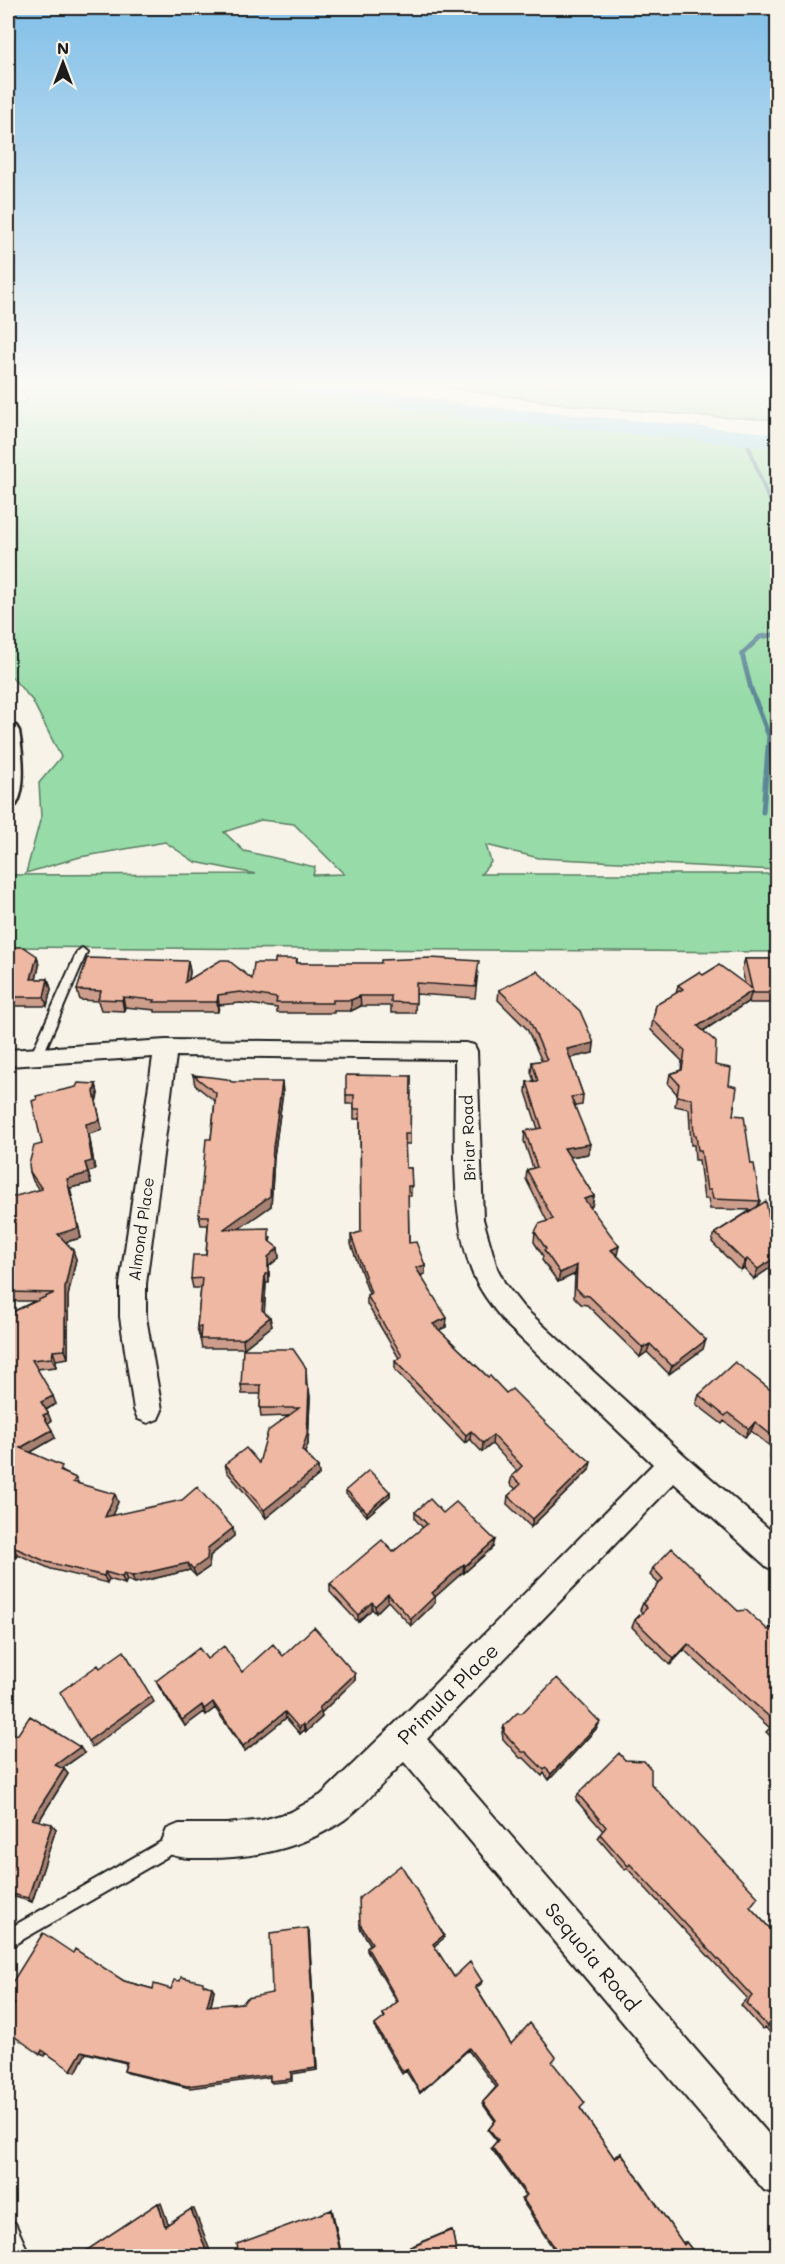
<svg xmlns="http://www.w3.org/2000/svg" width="785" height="2264" font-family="Mali,sans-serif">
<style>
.green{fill:#97dba8;stroke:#5a7c62;stroke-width:1.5;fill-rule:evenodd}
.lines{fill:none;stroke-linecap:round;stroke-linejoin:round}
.stream-far1{stroke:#5d8797;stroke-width:4}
.stream{stroke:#5d8797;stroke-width:5}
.river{fill:#88cfe9;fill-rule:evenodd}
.service-casing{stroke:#1c1c1c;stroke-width:4}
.minor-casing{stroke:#1c1c1c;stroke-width:4}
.tertiary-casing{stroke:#1c1c1c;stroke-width:5}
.service{fill:#f7f3e8;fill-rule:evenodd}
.minor{fill:#f7f3e8;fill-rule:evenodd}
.tertiary{fill:#f7f3e8;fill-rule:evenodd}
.wall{fill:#ce9e8c;stroke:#1c1c1c;stroke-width:1.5}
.shaded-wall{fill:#a78172;stroke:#1c1c1c;stroke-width:1.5}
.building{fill:#efb8a3;stroke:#1c1c1c;stroke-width:1.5}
.labels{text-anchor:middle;stroke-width:5;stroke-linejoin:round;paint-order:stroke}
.street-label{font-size:16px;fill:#1c1c1c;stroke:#f7f3e8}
.near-street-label{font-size:20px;fill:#1c1c1c;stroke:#f7f3e8}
</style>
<rect width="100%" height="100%" fill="#f7f3e8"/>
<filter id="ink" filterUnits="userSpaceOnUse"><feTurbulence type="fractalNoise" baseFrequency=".0167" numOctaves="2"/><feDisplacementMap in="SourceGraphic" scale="12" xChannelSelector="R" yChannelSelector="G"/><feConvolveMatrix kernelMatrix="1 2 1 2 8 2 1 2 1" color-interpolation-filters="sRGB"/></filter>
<g filter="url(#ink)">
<path class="green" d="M17 383H254L450 412 694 438 777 444V870L539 858 486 845 491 862 481 874H777V952L8 947V875L256 874 195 862 165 842 80 857 26 873 41 817 39 783 61 757 32 700 8 673V405L28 401ZM261 820 294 824 344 874 313 875 315 867 244 851 224 832Z
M411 383H777V420L699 416 572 405Z"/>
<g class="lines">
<path class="stream-far1" d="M746 439 768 498 778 509"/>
<path class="stream" d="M763 812 769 736 751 689 742 654 760 637 778 634"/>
<path class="river" d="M271 383H323L481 406 778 434V448L481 420 282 390 274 388Z"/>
<g class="service-casing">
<path id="service" d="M82 948 87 952 43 1055 41 1058H33L31 1055 77 952Z
M178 1832 184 1835 187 1841 184 1847 8 1948V1929Z
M8 2220 15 2223 30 2256H10L8 2252Z"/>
</g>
<g class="minor-casing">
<path id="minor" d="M166 1040 466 1043 474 1045 477 1051 483 1219 497 1268 505 1284 523 1307 683 1454 778 1537V1572L767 1567 674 1483 427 1739 778 2145V2195L764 2190 404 1762C384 1780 366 1805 344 1820 303 1848 256 1858 208 1858 193 1858 181 1859 167 1853L162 1841 167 1829 179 1824H227L263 1820 291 1812 321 1795 411 1708 653 1464 505 1323C492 1306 478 1289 471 1269 449 1209 456 1124 455 1059L176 1056 146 1284V1317L162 1410 158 1419 148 1423 138 1419 134 1410 120 1317V1284L153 1057 8 1066V1050Z"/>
</g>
<g class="tertiary-casing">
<path id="tertiary" d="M8 725 16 726 19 731C22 750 27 788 16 805L8 807Z"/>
</g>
<use href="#service" class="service"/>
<use href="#minor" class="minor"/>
<use href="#tertiary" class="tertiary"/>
</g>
<path class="wall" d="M8 947 37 956 39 966 36 979H48L51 989 47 1006H9L8 1013Z
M297 959V963L478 971 475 998 416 994 415 1013H391V1006H361L351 1011H334V1013H277V1008L241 1003 219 1005 218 1012H155V1010L125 1007 124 1011 101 1010 98 1001 80 1000 77 990 188 961 190 972 189 979H252L275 963Z
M745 959H777V1003H750L749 1001 703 1031 715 1065 729 1085 733 1115 751 1164 760 1201 758 1206 770 1224 777 1231V1263L754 1279 744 1268 741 1270 737 1268 712 1242 715 1233 751 1210 710 1209 708 1199H704L699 1160H695L694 1145H691L689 1109 675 1106 677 1094 668 1084 670 1074 681 1070 682 1061 651 1030 656 1005 676 994 678 985 703 975 745 984 742 969Z
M499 990 594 1043 593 1053 570 1058 583 1095 582 1105 575 1106 588 1154 569 1157 594 1196 592 1206H590L617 1255 703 1349 669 1374 647 1352 640 1357 587 1305 581 1304 574 1297 575 1274 558 1282 542 1260 543 1256 534 1242 535 1232 547 1221 526 1179 527 1170 533 1168 524 1141 525 1131 538 1129 526 1092 527 1082 534 1081 531 1072 532 1062 542 1061 527 1029 498 1000Z
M193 1075 283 1092 274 1157 271 1206 239 1228 271 1237 270 1242 278 1248 279 1258 269 1266V1283H266L264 1312 272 1326 244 1348H202L200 1339V1336H199L197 1327 201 1288H193L191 1279 206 1255 208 1225H201L199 1216 211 1139 215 1101 195 1085Z
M411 1076 410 1144H405L406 1168H411V1196H408L409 1243 425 1265V1274L420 1276 446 1327 439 1330 488 1377 506 1393 589 1470 531 1527 507 1504 508 1496 516 1489 510 1484 512 1476 517 1471 492 1444 482 1452 470 1439 465 1443 395 1370V1361L399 1358 367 1304V1295L369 1294 351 1244V1235L361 1232 360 1119H354V1104H346V1095Z
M96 1084 98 1094 96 1102 102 1130 89 1134 95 1170 88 1172 91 1183 70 1188 81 1238 66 1242 76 1259 68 1296V1358L56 1360V1367L37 1369 56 1404 46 1410 51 1421 48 1423 55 1438 31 1452 65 1473 76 1478 79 1484 118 1502 112 1515 233 1528 234 1536 210 1556 209 1567 196 1576 190 1570 135 1583 127 1580 125 1584 109 1579 107 1583 51 1569 17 1554 16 1557 11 1555 8 1561V1314L35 1301H8V1267H13L39 1190 33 1181 30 1172 42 1144Z
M306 1368 307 1386 310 1397 308 1444 305 1453 318 1467 319 1475 266 1518 227 1472 225 1464 259 1463 287 1416 261 1417 260 1408 261 1394H242L241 1385Z
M699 1395H777V1466L770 1458 771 1447 751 1431 745 1437 724 1421 722 1424 696 1404Z
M346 1490 390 1492V1496L367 1516 346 1494Z
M415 1512 443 1513 493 1547 464 1573 463 1572 435 1597V1603L411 1626 388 1601 376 1613 372 1609 358 1622 330 1592V1584L393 1552 423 1528 415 1519Z
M653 1568 738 1611 768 1630 777 1633V1742L766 1732 770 1728 684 1650 670 1665 632 1627 635 1620 642 1613 640 1610 643 1603 659 1584 650 1575Z
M283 1656 355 1674V1680L321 1713 322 1717 306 1732 304 1730 300 1734 286 1718 245 1751 215 1708 206 1715 204 1712 185 1726 159 1687 156 1681 207 1659 242 1672Z
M504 1726 597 1728 549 1780 544 1773 542 1776 524 1758H520L503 1739 502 1732Z
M8 1737 84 1753 63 1768 68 1774 39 1821 56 1829 32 1902 8 1895Z
M625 1760 651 1784 750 1907 777 1936V2034L773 2036 766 2028 762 2029 741 2005 747 1998 627 1868 625 1870 598 1838 603 1831 576 1800 578 1794Z
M360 1924 444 1935V1938L434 1946 454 1977 482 1981 481 1984 476 1988 511 2044 552 2062 580 2108 614 2158 618 2154 621 2153 682 2242H686L697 2256H584L583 2254 580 2256H558L521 2199 525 2195 491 2148 497 2141 488 2130 495 2121 482 2103 496 2087 468 2050 420 2093 406 2071 402 2074 375 2028V2025L384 2018 383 2014 397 2002 367 1951V1947L370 1944 360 1928Z
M309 1932 317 2070 292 2074V2081L272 2083 270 2081V2077L190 2088 128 2073 124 2071 126 2063 86 2053 76 2072 46 2053 45 2056 73 1953 124 1981 153 1989H171L206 1985 214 1990 211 2006 243 2003 272 1993Z
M451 2230H452L457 2256H388Z"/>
<path class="shaded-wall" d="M37 956 39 966 34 989 31 979Z
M188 961 190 972 187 992 185 982Z
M48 979 51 989 47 1006 44 997Z
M752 991 749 1001 695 1036 698 1026Z
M218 995 219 1005 218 1012 217 1002Z
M360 996 361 1006 351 1011V1000Z
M123 997 125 1007 124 1011 122 1000Z
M594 1043 593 1053 565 1059 567 1049Z
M282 1082 283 1092 274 1157 271 1206 226 1238 224 1229 273 1147Z
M96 1084 98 1094 96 1102 102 1130 89 1134 95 1170 88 1172 85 1163 86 1124Z
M590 1144 588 1154 563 1158 564 1148Z
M88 1173 91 1183 70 1188 81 1238 61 1243 58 1234 67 1179Z
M594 1196 592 1206 583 1209 584 1199Z
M619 1246 617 1255 611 1250Z
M278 1248 279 1258 269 1266V1283L268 1257Z
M73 1250 76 1259 68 1296V1358L65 1350V1287Z
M777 1256V1263L754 1279 758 1269Z
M747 1259 744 1268 741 1270 745 1261Z
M425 1265V1274L415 1277 416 1268Z
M577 1265 575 1274 558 1282 560 1273Z
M265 1274 266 1283 264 1319 262 1310Z
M270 1317 272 1326 244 1348 243 1339Z
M447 1318 446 1327 432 1333 433 1324Z
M706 1340 703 1349 669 1374 672 1366Z
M650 1344 647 1352 640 1357 643 1348Z
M53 1351 56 1360V1367L52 1358Z
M309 1388 310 1397 308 1444 303 1458 302 1450Z
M53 1396 56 1404 45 1410 41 1402Z
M48 1413 51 1421 47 1424 43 1415Z
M755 1422 751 1431 745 1437 749 1429Z
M52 1430 55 1438 24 1456 20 1448Z
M471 1431 470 1439 465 1443 466 1435Z
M493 1435 492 1444 482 1452 483 1443Z
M591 1462 589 1470 531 1527 533 1519Z
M318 1467 319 1475 266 1518 264 1510Z
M390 1492V1496L367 1516V1512Z
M115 1494 118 1502 108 1524 105 1517Z
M233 1528 234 1536 210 1556 209 1567 196 1576 193 1569 208 1548Z
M495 1540 493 1547 464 1573 465 1566Z
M13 1547 17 1554 16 1557 11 1550Z
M8 1550 11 1555 8 1561Z
M188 1563 190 1570 135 1583 132 1576Z
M464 1564 463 1572 435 1597V1603L411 1626V1619L432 1593Z
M105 1572 109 1579 107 1583 104 1576Z
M124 1573 127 1580 125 1584 122 1577Z
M388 1594V1601L376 1613 375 1606Z
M372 1602V1609L358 1622V1615Z
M688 1644 684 1650 670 1665 674 1659Z
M355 1674V1680L321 1713 322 1717 306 1732 304 1726 319 1708Z
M151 1696 154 1702 92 1747 88 1741Z
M213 1702 215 1708 206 1715 204 1709Z
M202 1705 204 1712 185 1726 182 1720Z
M285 1712 286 1718 245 1751 243 1746Z
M600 1722 597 1728 549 1780 551 1774Z
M303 1724 304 1730 300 1734 299 1728Z
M80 1747 84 1753 59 1770 55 1765Z
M64 1769 68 1774 37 1824 32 1819Z
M52 1824 56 1829 32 1902 28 1898Z
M308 1928 309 1932 317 2070 316 2068Z
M444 1935V1938L433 1947V1944Z
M212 1987 214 1990 210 2009 207 2006Z
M469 2048 468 2050 420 2093V2092Z
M8 2050 15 2075 8 2080Z
M42 2050 47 2052 45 2056 40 2054Z
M82 2051 86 2053 76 2072 71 2070Z
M158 2203H161L169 2226H165Z
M191 2209H194L212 2256H208Z
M332 2209 342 2256H341L331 2210Z"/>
<path class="building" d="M8 947H24L37 956 31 979H48L44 997H8Z
M87 958 188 961 185 982 221 960H228L252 979 254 963H275V959H297L296 963H381V960L431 958 479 961 475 987 416 983V1003L391 1002V996H360L351 1000H333V1003H276L277 998 240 992 218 995 217 1002H153L155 1000 123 997 122 1000 98 999 101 991 77 990Z
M745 959H777V993H753L752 991 698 1026 716 1042 715 1065 731 1068 729 1085 737 1087 733 1115 744 1116 751 1164H754L760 1201 713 1199 711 1190H707L701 1150H698L696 1135H694L692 1099 677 1096 679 1084 670 1074 682 1070 685 1051 653 1020 656 1005 683 989 678 985 699 972 703 975 719 965 752 989Z
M537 971 580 1011 594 1043 567 1049 583 1095 571 1097 590 1144 564 1148 594 1196 584 1199 619 1246 611 1250 706 1340 672 1366 650 1344 643 1348 589 1296 583 1295 576 1288 577 1265 560 1273 544 1250 546 1249 535 1232 539 1224 553 1219 527 1170 537 1167 525 1131 542 1128 527 1082 538 1081 532 1062 547 1060 529 1019 499 990Z
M193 1075 227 1079 232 1082H282L273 1147 270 1196 224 1229 269 1228V1241L278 1248 268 1257V1274H265L262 1310 270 1317 243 1339H200L201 1327H197L202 1278 191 1279 193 1255H206L209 1216H199L206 1139H211L216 1093Z
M346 1075 411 1076 410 1134H405L406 1168H411L412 1186H408L409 1243 416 1242 425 1265 416 1268 447 1318 433 1324 488 1377 490 1376 506 1393 512 1389 550 1427 591 1462 533 1519 508 1496 521 1484 512 1476 522 1466 493 1435 483 1443 471 1431 466 1435 395 1361 402 1356 367 1295 371 1293 351 1235 361 1232 360 1109H354V1095H346Z
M78 1083 96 1084 94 1092 100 1120 86 1124 92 1161 85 1163 88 1173 67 1179 78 1228 58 1234 73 1250 65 1287V1350L53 1351 52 1358 32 1360 53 1396 41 1402 48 1413 43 1415 52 1430 20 1448 62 1466 60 1471 76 1478 73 1482 115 1494 105 1517 182 1500 197 1487 233 1528 208 1548 207 1559 193 1569 188 1563 132 1576 124 1573 122 1577 105 1572 104 1576 47 1562 13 1547 11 1550 8 1548V1314L54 1293 8 1292V1267H13L8 1237V1198L42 1189 30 1172 29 1164 34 1146 42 1144 32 1101 37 1099 36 1096 76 1087Z
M766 1201 770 1224 777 1231V1256L758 1269 747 1259 745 1261 741 1258 715 1233Z
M243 1349H293L306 1368V1385L309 1388 307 1435 302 1450 318 1467 264 1510 225 1464 246 1448 259 1463 268 1431 299 1408H260L261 1385H241Z
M735 1362 777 1395V1454L775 1450V1438L755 1422 749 1429 728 1413 725 1416 699 1395Z
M369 1470 390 1492 367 1512 346 1490Z
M430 1499 443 1513 456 1502 495 1540 465 1566 464 1564 432 1593 435 1596 411 1619 388 1594 375 1606 372 1602 358 1615 330 1584 382 1540 393 1552 427 1524 415 1512Z
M672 1548 738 1611 746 1610 768 1630 771 1627 777 1633V1732L771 1726 775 1722 688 1644 674 1659 635 1620 647 1608 643 1603 663 1579 653 1568Z
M314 1627 355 1674 319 1708 321 1711 304 1726 303 1724 299 1728 285 1712 243 1746 213 1702 204 1709 202 1705 182 1720 156 1681 199 1648 207 1659 224 1646 242 1672 273 1644 283 1656Z
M124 1651 151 1696 88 1741 60 1692 98 1665 100 1668Z
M557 1678 600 1722 551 1774 546 1768 544 1770 526 1752H522L504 1733V1726L517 1713H522Z
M30 1716 80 1747 55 1765 64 1769 32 1819 52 1824 28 1898 8 1893V1737L9 1735 18 1734Z
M619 1753 625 1760 644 1761 651 1769V1784L758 1897 750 1907 777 1936V2032L770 2023 768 2027 746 2003 752 1996 630 1864 628 1866 600 1834 606 1827 578 1794Z
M401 1865 444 1935 433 1944 454 1977 470 1962 482 1981 475 1987 511 2044 530 2023 556 2057 552 2062 585 2103 580 2108 615 2159 621 2153 684 2245 686 2242 697 2256H587L584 2252 580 2256H560L523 2199 527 2195 492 2147 498 2140 489 2129 496 2120 483 2102 498 2086 469 2048 420 2092 407 2069 403 2072 375 2025 385 2017 383 2014 398 2001 367 1947 372 1943 360 1924 359 1898Z
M308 1928 316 2068 291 2072V2079L270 2081V2075L187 2086 124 2071 127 2062 82 2051 71 2070 42 2050 40 2054 8 2032V2015L15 2003 8 1998 10 1993 8 1992V1989L43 1933 73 1953 75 1949 124 1981 153 1989 154 1984 171 1989 174 1980 180 1981 181 1977 203 1982V1985L212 1987 207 2006 243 2003 247 1998 272 1993 270 1933Z
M8 2059 12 2075 8 2078Z
M158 2203 165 2226 191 2209 208 2256H78Z
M331 2210 341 2256H239L237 2244Z
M452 2230 457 2256H390Z"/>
</g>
<linearGradient id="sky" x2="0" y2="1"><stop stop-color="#81bfe8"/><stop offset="0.55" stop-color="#fbfaf5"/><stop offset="1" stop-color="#fbfaf5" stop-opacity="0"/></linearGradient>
<rect width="785" height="700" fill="url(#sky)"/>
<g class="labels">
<g class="street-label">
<text transform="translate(468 1138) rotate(-92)" y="6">Briar Road</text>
<text transform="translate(141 1229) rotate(-82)" y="6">Almond Place</text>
</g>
<g class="near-street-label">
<text transform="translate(448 1694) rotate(-45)" y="7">Primula Place</text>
<text transform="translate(592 1957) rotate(50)" y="7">Sequoia Road</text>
</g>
</g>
<rect width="785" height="2264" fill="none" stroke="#f7f3e8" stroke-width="30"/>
<rect x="15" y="15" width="755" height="2234" fill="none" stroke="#1c1c1c" stroke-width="2" filter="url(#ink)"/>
<g transform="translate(63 63)" stroke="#f7f3e8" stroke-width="4.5" paint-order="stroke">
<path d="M0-4.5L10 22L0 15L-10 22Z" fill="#1c1c1c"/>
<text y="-9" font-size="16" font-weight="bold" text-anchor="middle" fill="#1c1c1c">N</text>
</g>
</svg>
